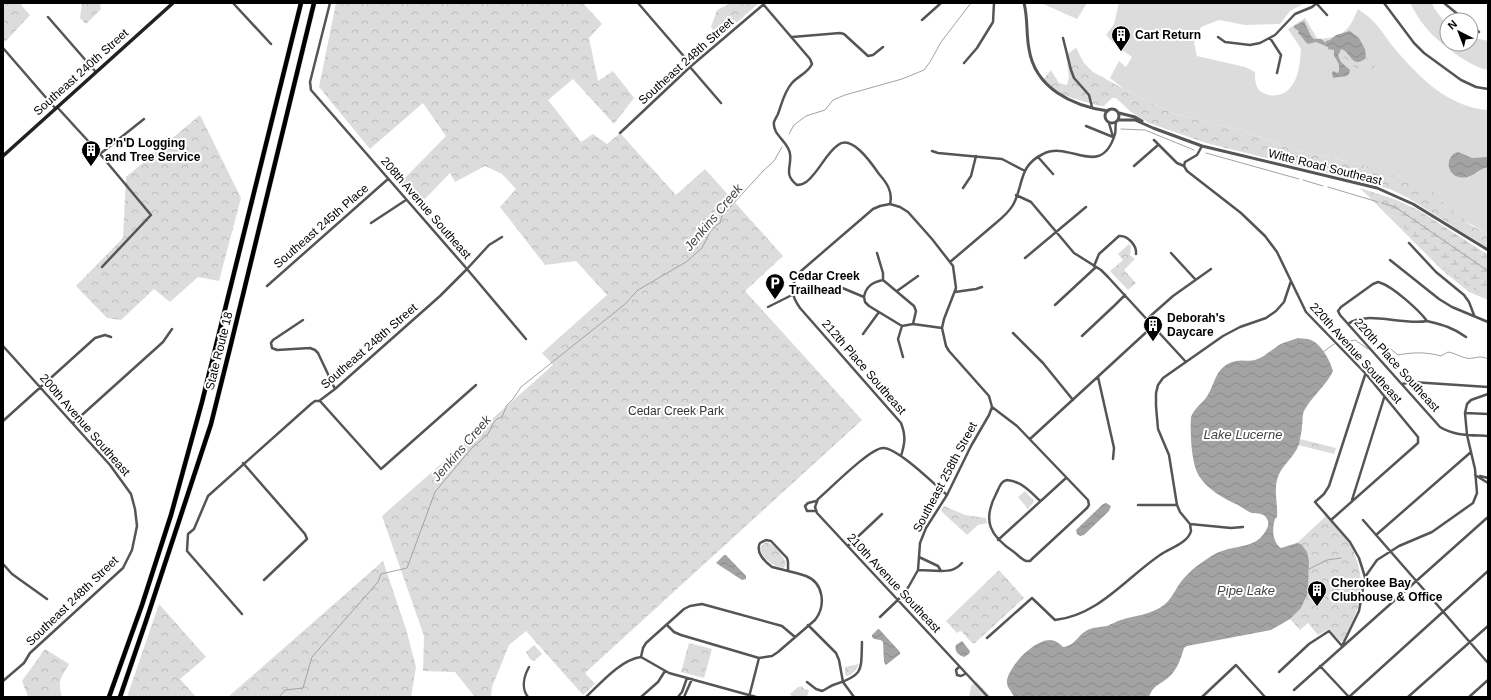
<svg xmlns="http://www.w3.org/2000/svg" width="1491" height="700" font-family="Arial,sans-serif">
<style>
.green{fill:#dcdcdc}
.forest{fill:url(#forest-crowns)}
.wetland{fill:url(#wetland-marsh)}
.water{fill:url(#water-waves)}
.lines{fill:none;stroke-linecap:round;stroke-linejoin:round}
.stream{stroke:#a3a3a3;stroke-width:1}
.motorway-casing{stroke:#dbdbdb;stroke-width:5.5}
.minor{stroke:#555;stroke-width:2.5}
.tertiary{stroke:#555;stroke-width:3}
.secondary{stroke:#222;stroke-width:3.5}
.motorway{stroke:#000;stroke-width:4.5}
.labels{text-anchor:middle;stroke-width:4;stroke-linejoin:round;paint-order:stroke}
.poi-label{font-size:12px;font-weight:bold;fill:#000;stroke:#fff;text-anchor:start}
.street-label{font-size:12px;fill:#000;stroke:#fff}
.park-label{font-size:12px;fill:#333;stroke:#fff}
.water-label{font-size:13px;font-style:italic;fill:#444;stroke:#fff}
</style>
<defs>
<pattern id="forest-crowns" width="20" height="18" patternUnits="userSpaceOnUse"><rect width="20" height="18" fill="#dcdcdc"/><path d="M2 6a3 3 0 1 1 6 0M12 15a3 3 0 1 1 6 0" fill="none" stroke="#bbb"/></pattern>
<pattern id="wetland-marsh" width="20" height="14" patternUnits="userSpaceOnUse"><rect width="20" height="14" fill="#dcdcdc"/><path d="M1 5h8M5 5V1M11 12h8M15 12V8" fill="none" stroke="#bbb"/></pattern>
<pattern id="water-waves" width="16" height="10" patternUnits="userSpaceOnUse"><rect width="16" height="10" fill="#a3a3a3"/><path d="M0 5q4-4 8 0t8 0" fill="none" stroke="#8b8b8b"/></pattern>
</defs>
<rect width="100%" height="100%" fill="#fff"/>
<path class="green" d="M1041 3H1087L1077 19Z
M1119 3H1305L1290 11 1280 24 1245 25 1219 20 1201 27 1194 43 1197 56 1245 67 1255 72C1255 78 1255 85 1259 90 1267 98 1283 97 1290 88 1299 78 1300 62 1301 49L1288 29 1305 18 1317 38C1326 40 1341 36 1347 29 1352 24 1355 15 1358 9 1362 12 1368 16 1372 20 1381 28 1387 40 1395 49 1420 78 1448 107 1488 110V188L1487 195 1488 198V234L1371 167 1291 149 1252 134 1213 123 1172 113 1124 89 1110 78 1119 61 1126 67 1132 57 1118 47 1106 35 1114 24Z
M1410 3H1432L1434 8 1447 25V44H1471V37L1488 41V70C1471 68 1438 42 1427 29 1420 21 1415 12 1410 3Z"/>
<path class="forest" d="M3 3H22L21 5 30 15 5 42 3 39Z
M82 3H100L101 9 86 24 80 18Z
M336 3H583L602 24 589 38 598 81 613 71 634 98 614 124 573 79 548 100 581 142 593 134 607 144 620 133 676 195 705 169 783 256 745 291 862 420 585 673 595 684 583 695 526 631 509 645 492 687 491 697H475L455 672 423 671 424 636 382 516 553 365 542 353 607 295 576 261 545 265 500 207 516 189 502 174 485 166 455 182 450 173 421 203 398 185 446 136 423 103 370 149 319 87Z
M731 3H759L719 38 711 27 717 10Z
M1076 48 1084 63 1093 72 1124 89 1172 113 1213 123 1252 134 1291 149 1371 167 1420 186 1425 190 1432 191 1444 203 1463 218C1468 225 1480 230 1488 233V248L1408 198 1390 189 1206 143 1149 123 1131 112 1116 98H1112L1104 106H1100C1081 100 1056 96 1042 81L1051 70 1059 83 1067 85 1069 77 1066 55Z
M1341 49 1345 50 1352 60 1363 61 1366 58 1373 61 1376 64 1372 73H1368L1360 68 1357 69 1350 64 1343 57 1338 56Z
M200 115 241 198 219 281 198 277 170 302 154 289 121 320 107 318 76 286 123 238 126 177Z
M1360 188 1394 199 1418 210 1488 255V300L1469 292 1442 270Z
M1129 244 1131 246 1130 255 1135 259 1124 270 1136 283 1128 290 1110 271 1123 260 1118 254Z
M1300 439 1336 448 1334 454 1298 445Z
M1025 491 1034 501 1033 503 1028 509 1018 497Z
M944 506 965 515 986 518 987 523 978 525 967 535 941 511Z
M1326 516C1334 525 1342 533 1349 541 1354 548 1355 557 1358 564 1366 595 1357 613 1343 641H1340L1329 629 1318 635 1308 623 1300 630 1290 619 1301 608 1308 593 1309 561 1301 544 1297 543Z
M766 542C774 543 783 556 786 563L784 568C774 567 761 558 760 547Z
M383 561 406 629 416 667 411 697H228Z
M999 570 1024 598 975 643H972L962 632 960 631 957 633 946 621Z
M159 604 206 657 180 679 196 697H127Z
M689 643 712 649 704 678 681 672Z
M534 645 542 654 534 661 530 659 526 652Z
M45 649 69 664C61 678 57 681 62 697H28L22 681Z
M859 664C856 670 854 674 847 676L845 675V667Z
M976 681 990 696 992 697H969L971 686Z
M802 686 804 689 809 690 807 697H792L790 694 798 687Z"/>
<path class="wetland" d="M1397 201 1418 210 1488 255V297C1448 280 1417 240 1387 209L1392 203Z"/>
<path class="water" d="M1304 21 1311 36 1314 39H1321L1326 43V41L1330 40 1336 35 1350 31 1359 38 1365 49 1366 58C1351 70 1352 52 1341 49L1338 56 1341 62 1350 70C1349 78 1344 76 1338 77 1337 77 1335 78 1333 78L1332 73 1333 71 1338 73C1341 67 1338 61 1334 56V50L1328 49V47L1316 42 1308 44C1303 40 1303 37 1298 33L1299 31 1294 28V26Z
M1458 152 1472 158 1488 157V167C1477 169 1469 182 1456 176 1445 170 1447 155 1458 152Z
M1298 338C1302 339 1307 338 1311 340 1321 344 1330 360 1333 371 1326 386 1312 396 1304 411 1302 416 1303 420 1302 426 1302 431 1300 438 1299 444 1295 457 1280 466 1277 480 1274 492 1278 505 1277 517L1275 519C1272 528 1272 542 1281 548L1297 543 1301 544 1307 552 1309 561 1308 593 1301 608 1290 619 1271 630 1187 646 1184 648C1181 658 1177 670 1169 677 1160 685 1154 684 1149 697H1014C1012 691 1006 688 1007 680 1010 665 1034 640 1050 640 1055 640 1059 643 1063 647 1076 646 1078 633 1090 629 1095 627 1102 627 1107 626 1112 624 1117 621 1121 620 1136 615 1151 615 1164 605 1170 600 1174 593 1178 586 1185 576 1193 568 1204 561 1210 557 1215 553 1222 551 1238 545 1255 548 1265 532 1267 529 1269 525 1268 521 1265 513 1260 514 1253 513 1249 513 1242 507 1238 505 1224 499 1207 489 1199 476 1191 463 1190 432 1191 417 1194 409 1200 405 1206 398 1216 384 1214 366 1236 361 1245 359 1250 363 1260 358 1266 355 1270 351 1275 348 1282 342 1290 341 1298 338Z
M1106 503 1111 506 1109 511 1084 535 1080 536 1077 534 1076 530 1103 504Z
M724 555H726L746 576V579L742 580 716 563Z
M878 629H879L900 652V654L886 665 884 662 883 642C880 638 875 641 872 637V635Z
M962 641 970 651 969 654 964 657C958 655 954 651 956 645Z"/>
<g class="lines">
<path class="stream" d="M1121 129 1145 130 1194 150
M789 134 794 125 806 116 825 110 833 100 845 95 902 79 924 70 930 62 941 42 971 3
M1206 153 1299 179
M1303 180 1323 186
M1328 187 1378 202
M1382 203 1395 207 1488 271
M1341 343 1355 340 1368 349
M1375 350 1385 344 1398 355C1413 352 1427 352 1441 356L1448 352C1455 353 1460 357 1466 358 1474 360 1479 354 1488 359
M1323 352 1334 344
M1309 569 1327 560 1341 558
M279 697 285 690 303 688 312 657 378 582 381 574 407 568 435 492 470 450 488 434 494 422 497 419 502 417 507 405 513 399 521 387 624 305 638 290 686 262 702 248 712 228 720 223 722 216 763 171 774 161 782 147"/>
<g class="motorway-casing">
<path id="motorway" d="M109 697 142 605 171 515 202 402 301 3
M120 697 146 621 211 424 230 348 314 3"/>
</g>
<path class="minor" d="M233 3 271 44
M330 3 310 82 311 90 467 269 526 339
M638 3 688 61 690 67 721 103
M1384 3 1414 43 1424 53 1461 80 1476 87 1488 89
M1444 3 1465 20
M763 4 810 59 812 64C808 73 798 76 792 83 784 92 782 103 778 114 777 116 775 119 774 122 772 135 789 142 790 154 792 167 783 174 797 185 805 185 810 179 814 174 822 165 828 152 838 145 852 134 872 164 879 174 887 183 893 192 890 204L900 207 908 212 932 239 953 266 956 288 944 319 942 328 946 346 949 351 989 396 992 407 1017 426 1088 500 1089 505 1087 508 1033 558 1030 561H1026C1021 559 1018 555 1014 552 990 536 982 521 996 494 999 489 1000 481 1007 480 1021 481 1031 492 1040 501
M1317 4 1327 15
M48 17 95 71
M922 20 941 3
M1471 25 1479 32
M792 37 840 33 844 34 868 56 873 55 883 47
M1218 37 1225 42 1250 45 1260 43 1275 35 1295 14 1312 7 1317 3
M1063 38 1071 70 1074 78 1089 95 1092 107
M1270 38 1281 55 1277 73
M3 48 55 108
M964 63 977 48 993 22 994 3
M57 107 100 154 151 215 102 267
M1109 123 1113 137
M1086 126 1113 137
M620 133 690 67 764 4
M1154 140 1177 163 1184 166 1187 171 1241 213 1265 236 1277 252 1306 312 1366 374 1418 437V443L1331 520
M932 151 938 153 1002 159 1025 171
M100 154 144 119
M1038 157 1053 174
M1134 166 1158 145
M1184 166 1185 162 1197 155 1202 146
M963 188 971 176 976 156
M1016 195 1031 202 1074 253 1101 270 1108 277 1186 362
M890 204 880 206 873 209 801 271C790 284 790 294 800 308L901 423C906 436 905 443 901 456
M371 223 406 200
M1409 243 1436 272 1464 295 1469 302 1474 315
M877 253 883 273V280L914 306 916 311 913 324
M1171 253 1195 279
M1025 258 1086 207
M1390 260 1439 299 1452 307 1488 322
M950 262C963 251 977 239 990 228 998 221 1008 214 1013 205 1024 185 1018 166 1043 154 1070 140 1101 180 1115 134 1116 131 1115 126 1116 122
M1094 266 1099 254 1119 236C1128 235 1137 246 1136 254
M883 280C873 282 866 286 864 297L865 302 869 306 902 326 913 324 942 328
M267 286 388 179
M840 287 864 297
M897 291 918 276
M955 292 976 289 982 287
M1055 305 1096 267
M768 307 792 295
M1147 319 1173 296 1211 269
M303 320 273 340 271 343 272 348 277 350 310 348 315 350 318 353 335 389
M1348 324C1365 310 1404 326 1427 321
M902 326 898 339 903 357
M1013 333 1043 363 1073 400
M863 334 879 312
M1082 336 1115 305 1125 295
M1466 337C1452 327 1443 325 1427 321 1419 310 1393 287 1381 283L1378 282 1373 284 1341 307 1338 311 1340 315 1348 324 1440 427C1454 436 1471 435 1488 436
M3 346 110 465 131 494 135 509 137 526 132 550 123 568 30 653 24 663 3 681
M1098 377 1114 448 1113 459
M1402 384 1412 382 1488 387
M320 401 381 469 476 385
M1465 413 1488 414
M3 421 95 338 105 335 111 337
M73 423 163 342 172 329
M1030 439 1153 326
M243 463 305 534 307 539 264 580
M1475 475 1488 483
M1480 476 1488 478
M947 495C934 484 898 448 883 448 870 448 830 489 818 499L815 507 817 513 988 697
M1352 500 1384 398
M1138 505H1177
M816 511H807L805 506 808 503 816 501
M1363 520 1488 663
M1190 524 1180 512 1177 505 1169 455 1158 429 1156 406V393L1158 385 1163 378 1223 336 1240 327 1266 318 1276 311 1284 302 1291 281
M1376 535 1471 452
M998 540 1066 478
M848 546 882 514
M3 564 12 574 47 599
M918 570 941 571 938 566 919 557
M941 571C950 571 956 570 962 563
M1365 577 1359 558 1350 542 1315 502 1324 494 1329 486 1365 375
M242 614 187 551 188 534 194 529 208 496 311 404 315 401H319L335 389 440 296 467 269 489 245 502 237
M880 617 903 595 909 586 918 570 920 543 926 528 947 495 971 446 989 415 992 407
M667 625 674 632 681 635 759 658 772 656 778 652 815 620C826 606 824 583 806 576 795 572 783 570 772 567 765 562 755 552 760 543L766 540 771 541 787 558 788 562V571
M808 625 836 653 839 660 843 682 854 697
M987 638 1032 598 1055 620C1099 615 1126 578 1160 555 1170 548 1188 543 1191 531L1190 524 1231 528 1243 527
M1342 646 1359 611 1365 577 1377 560 1399 546 1432 532 1473 503 1477 493 1475 469 1467 435 1465 413 1467 404 1471 400 1488 394
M641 657 643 648 646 643 684 609 690 606 702 604 782 626 795 637
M641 657 669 673 756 697
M1320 666 1349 697
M959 667 956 670 957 675 961 676 965 674
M1279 672 1309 644 1329 631 1342 646
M807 682 816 689 822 691C827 689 831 685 836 684 864 675 861 670 862 642
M1294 690 1488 517
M528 697C521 688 524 676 529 667
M586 697C601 683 620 660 641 657
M641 697 658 682 665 671
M678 697 682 692 687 678
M684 697 692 679
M749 697 759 658
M1202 697 1236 665 1265 697
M1349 697 1488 571
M1408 697 1488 626
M1469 697 1488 680"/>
<path class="tertiary" d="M1024 3C1028 18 1026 34 1029 49 1035 88 1072 106 1108 111
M1105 116a7 7 0 1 1 14 0a7 7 0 1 1-14 0Z
M1119 113 1135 117 1142 121
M1119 120H1135L1153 128 1202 146 1377 188 1413 204 1488 250"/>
<path class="secondary" d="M3 156 173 3"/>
<use href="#motorway" class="motorway"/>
</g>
<defs>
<g id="building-pin" transform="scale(1)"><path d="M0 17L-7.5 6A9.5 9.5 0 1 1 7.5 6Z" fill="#000" stroke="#fff"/><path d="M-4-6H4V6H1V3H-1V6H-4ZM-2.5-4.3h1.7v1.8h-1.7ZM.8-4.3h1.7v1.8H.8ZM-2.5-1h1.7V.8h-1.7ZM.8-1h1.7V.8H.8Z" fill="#fff"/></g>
<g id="parking-pin" transform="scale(1)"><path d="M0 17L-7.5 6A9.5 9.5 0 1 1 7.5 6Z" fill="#000" stroke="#fff"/><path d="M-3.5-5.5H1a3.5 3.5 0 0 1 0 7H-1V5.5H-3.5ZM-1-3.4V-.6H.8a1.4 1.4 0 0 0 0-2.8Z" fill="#fff"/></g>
</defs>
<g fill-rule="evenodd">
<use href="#building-pin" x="1121" y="35"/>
<use href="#building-pin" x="91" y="150"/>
<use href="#parking-pin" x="775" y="283"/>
<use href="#building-pin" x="1153" y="325"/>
<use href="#building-pin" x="1317" y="590"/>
</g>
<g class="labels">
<g class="poi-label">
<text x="1135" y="39">Cart Return</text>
<text x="105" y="147">P'n'D Logging<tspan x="105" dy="14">and Tree Service</tspan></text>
<text x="789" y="280">Cedar Creek<tspan x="789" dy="14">Trailhead</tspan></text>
<text x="1167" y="322">Deborah's<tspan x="1167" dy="14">Daycare</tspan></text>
<text x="1331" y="587">Cherokee Bay<tspan x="1331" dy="14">Clubhouse &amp; Office</tspan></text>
</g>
<g class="street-label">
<text transform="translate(686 61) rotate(-42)" y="4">Southeast 248th Street</text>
<text transform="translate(81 72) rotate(-42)" y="4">Southeast 240th Street</text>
<text transform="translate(1325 167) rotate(14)" y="4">Witte Road Southeast</text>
<text transform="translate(426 208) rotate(49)" y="4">208th Avenue Southeast</text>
<text transform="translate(321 226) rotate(-41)" y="4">Southeast 245th Place</text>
<text transform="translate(369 346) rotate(-41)" y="4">Southeast 248th Street</text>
<text transform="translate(219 351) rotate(-76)" y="4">State Route 18</text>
<text transform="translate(1356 353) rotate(48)" y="4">220th Avenue Southeast</text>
<text transform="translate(1397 365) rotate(48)" y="4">220th Place Southeast</text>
<text transform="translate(864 367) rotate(49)" y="4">212th Place Southeast</text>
<text transform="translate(85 425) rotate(49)" y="4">200th Avenue Southeast</text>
<text transform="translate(945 477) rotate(-62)" y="4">Southeast 258th Street</text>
<text transform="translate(894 583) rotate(47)" y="4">210th Avenue Southeast</text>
<text transform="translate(72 601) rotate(-44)" y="4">Southeast 248th Street</text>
</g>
<g class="park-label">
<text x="676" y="415">Cedar Creek Park</text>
</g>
<g class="water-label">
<text transform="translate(713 217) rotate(-50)" y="5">Jenkins Creek</text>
<text x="1243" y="439">Lake Lucerne</text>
<text transform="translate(461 448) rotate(-49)" y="5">Jenkins Creek</text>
<text x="1246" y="595">Pipe Lake</text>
</g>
</g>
<rect width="1491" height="700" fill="none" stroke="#000000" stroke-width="8"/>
<g transform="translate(1459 32) rotate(318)"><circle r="19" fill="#ffffff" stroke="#999999"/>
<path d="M0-3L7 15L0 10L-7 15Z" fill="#000000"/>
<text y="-6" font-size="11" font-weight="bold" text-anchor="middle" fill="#000000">N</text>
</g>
</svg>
